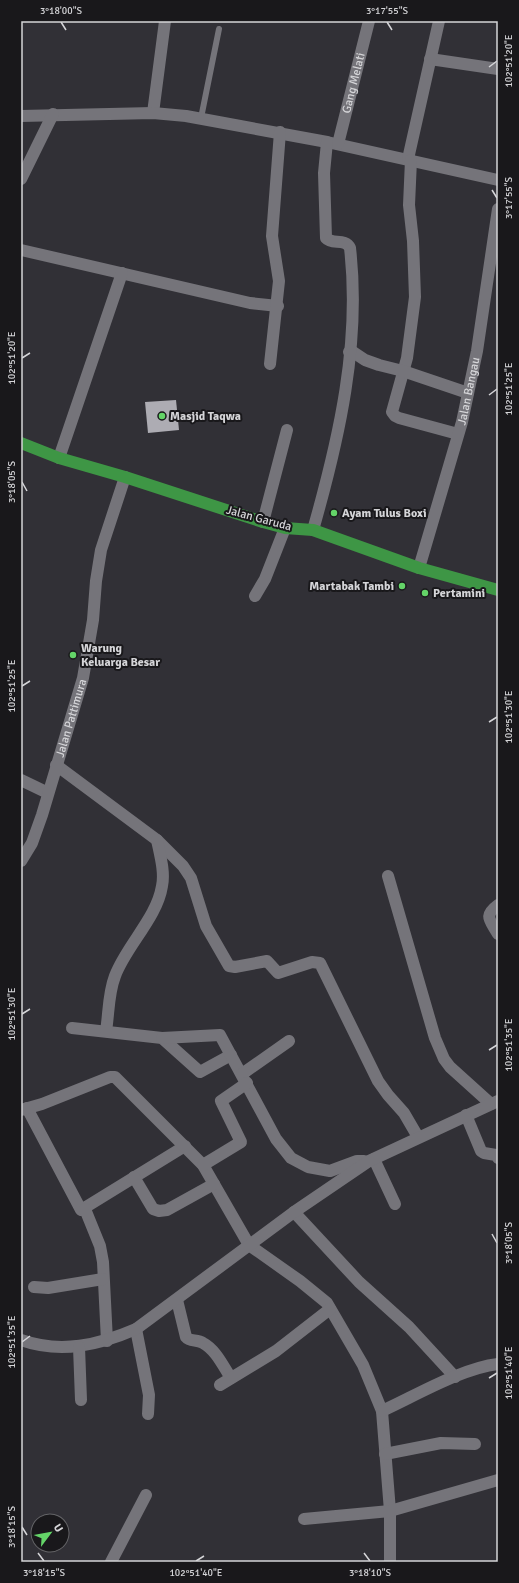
<svg xmlns="http://www.w3.org/2000/svg" width="519" height="1583" font-family="Signika,sans-serif">
<style>
.building{fill:#adacb3}
.lines{fill:none;stroke-linecap:round;stroke-linejoin:round}
.service{stroke:#75747a;stroke-width:6}
.minor{stroke:#75747a;stroke-width:12}
.tertiary{stroke:#75747a;stroke-width:12}
.trunk{stroke:#3e9645;stroke-width:12}
.ticks{fill:none;stroke:#d5d5d8;stroke-width:1.5}
.poi-dot{fill:#64d468;stroke:#19181b;stroke-width:1.5}
.labels{text-anchor:middle;stroke-width:4;stroke-linejoin:round;paint-order:stroke}
.street-label{font-size:12px;fill:#d5d5d8;stroke:#19181b}
.poi-label{font-size:12px;font-weight:bold;fill:#d5d5d8;stroke:#19181b;text-anchor:start}
.neatline{fill:none;stroke:#d5d5d8;stroke-width:1.5}
.ticks-label{font-size:10px;text-anchor:middle;fill:#d5d5d8}
</style>
<rect width="100%" height="100%" fill="#313036"/>
<path class="building" d="M176 400 179 430 148 433 145 402Z"/>
<g class="lines">
<path class="service" d="M201 118 219 29"/>
<g class="minor">
<path d="M430 59 498 69"/>
<path d="M153 113 165 21"/>
<path d="M21 116 153 113 186 116 327 142 498 180"/>
<path id="s1" d="M338 144 369 21"/>
<path d="M408 159 439 21"/>
<path d="M411 160 409 205 413 241 415 297 407 358 392 412 395 416 399 418 458 434"/>
<path d="M21 179 53 114"/>
<path d="M21 250 250 303 278 306"/>
<path d="M349 352H353L365 360 379 365 403 371 468 393"/>
<path d="M270 364 279 281 272 236 280 132"/>
<path d="M59 458 122 273"/>
<path d="M263 522 287 430"/>
<path d="M313 530C339 439 361 343 350 248 345 238 332 245 326 238L324 173 327 142"/>
<path id="s2" d="M419 568 462 422 477 351 498 209"/>
<path d="M255 596 265 579 285 528"/>
<path d="M56 765 157 840 183 866 191 878 206 926 229 966 235 967 267 961 278 973 312 962 320 963 378 1081 388 1095 404 1113 418 1137"/>
<path d="M21 780 48 793"/>
<path d="M388 876 435 1038 444 1059 450 1067 491 1104"/>
<path d="M498 905C483 916 490 920 498 934"/>
<path d="M72 1028 162 1038 200 1072 231 1055"/>
<path d="M106 1031C109 1013 108 994 115 976 126 946 157 918 162 886 165 872 160 855 157 840"/>
<path d="M162 1038 220 1035 276 1139 291 1158 308 1167 330 1171 357 1161H364"/>
<path d="M242 1074 289 1041"/>
<path d="M27 1108 81 1210 185 1146"/>
<path d="M21 1110 42 1104 110 1077H115L203 1165 249 1245 300 1281 327 1303 363 1365 382 1411 390 1511V1562"/>
<path d="M466 1115 481 1151 484 1153 496 1155 498 1158"/>
<path d="M374 1159 395 1204"/>
<path d="M203 1165 241 1142 221 1101 247 1083"/>
<path d="M134 1177 153 1209 159 1211 167 1210 214 1184"/>
<path d="M85 1209 100 1246 103 1262 107 1341"/>
<path d="M294 1212 359 1282 409 1327 455 1377"/>
<path d="M34 1287 48 1288 103 1279"/>
<path d="M177 1300 186 1337C190 1342 197 1339 203 1343 216 1350 223 1366 231 1378"/>
<path d="M136 1329 149 1395 148 1414"/>
<path d="M21 1340C61 1354 99 1345 136 1329L294 1212 369 1161 498 1101"/>
<path d="M79 1347 81 1400"/>
<path d="M220 1385 276 1351 330 1309"/>
<path d="M382 1411C415 1396 462 1368 498 1364"/>
<path d="M385 1454 441 1443 475 1444"/>
<path d="M304 1519 390 1511 498 1480"/>
<path d="M111 1562 146 1495"/>
</g>
<path class="tertiary" id="s3" d="M21 861 32 843 42 815 83 678 93 620 96 581 101 550 125 477"/>
<path class="trunk" d="M21 443 59 458 125 477 263 522 285 528 313 530 419 568 498 590"/>
</g>
<path class="ticks" d="M61 22 66 30M387 22 392 30M489 67 497 61M492 190 497 198M22 358 30 353M489 395 497 389M22 482 27 491M22 686 30 681M489 722 497 717M22 1014 30 1009M489 1050 497 1045M492 1234 497 1243M22 1342 30 1336M489 1378 497 1373M22 1527 27 1535M38 1553 44 1561M364 1553 370 1561M196 1561 204 1556"/>
<g class="poi-dot">
<circle cx="162" cy="416" r="4"/>
<circle cx="334" cy="513" r="4"/>
<circle cx="402" cy="586" r="4"/>
<circle cx="425" cy="593" r="4"/>
<circle cx="73" cy="655" r="4"/>
</g>
<g class="labels">
<g class="street-label">
<text dy="4" stroke="none"><textPath href="#s1" startOffset="63">Gang Melati</textPath></text>
<text dy="4" stroke="none"><textPath href="#s2" startOffset="184">Jalan Bangau</textPath></text>
<text transform="translate(259 518) rotate(15)" y="4">Jalan Garuda</text>
<text dy="4" stroke="none"><textPath href="#s3" startOffset="152">Jalan Pattimura</textPath></text>
</g>
<g class="poi-label">
<text x="170" y="420">Masjid Taqwa</text>
<text x="342" y="517">Ayam Tulus Boxi</text>
<text x="394" y="590" text-anchor="end">Martabak Tambi</text>
<text x="433" y="597">Pertamini</text>
<text x="81" y="652">Warung<tspan x="81" dy="14">Keluarga Besar</tspan></text>
</g>
</g>
<rect width="519" height="1583" fill="none" stroke="#19181b" stroke-width="44"/>
<g transform="translate(50 1533) rotate(58)"><circle r="19" fill="#19181b" stroke="#646467"/>
<path d="M0-3L7 15L0 10L-7 15Z" fill="#64d468"/>
<text y="-6" font-size="11" font-weight="bold" text-anchor="middle" fill="#d5d5d8">U</text>
</g>
<rect x="22" y="22" width="475" height="1539" class="neatline"/>
<g class="ticks-label">
<text x="61" y="14">3°18'00"S</text>
<text x="387" y="14">3°17'55"S</text>
<text transform="translate(508 61) rotate(-90)" y="4">102°51'20"E</text>
<text transform="translate(508 198) rotate(-90)" y="4">3°17'55"S</text>
<text transform="translate(11 358) rotate(-90)" y="4">102°51'20"E</text>
<text transform="translate(508 389) rotate(-90)" y="4">102°51'25"E</text>
<text transform="translate(11 482) rotate(-90)" y="4">3°18'05"S</text>
<text transform="translate(11 686) rotate(-90)" y="4">102°51'25"E</text>
<text transform="translate(508 717) rotate(-90)" y="4">102°51'30"E</text>
<text transform="translate(11 1014) rotate(-90)" y="4">102°51'30"E</text>
<text transform="translate(508 1045) rotate(-90)" y="4">102°51'35"E</text>
<text transform="translate(508 1243) rotate(-90)" y="4">3°18'05"S</text>
<text transform="translate(11 1342) rotate(-90)" y="4">102°51'35"E</text>
<text transform="translate(508 1373) rotate(-90)" y="4">102°51'40"E</text>
<text transform="translate(11 1527) rotate(-90)" y="4">3°18'15"S</text>
<text x="44" y="1576">3°18'15"S</text>
<text x="196" y="1576">102°51'40"E</text>
<text x="370" y="1576">3°18'10"S</text>
</g>
</svg>
